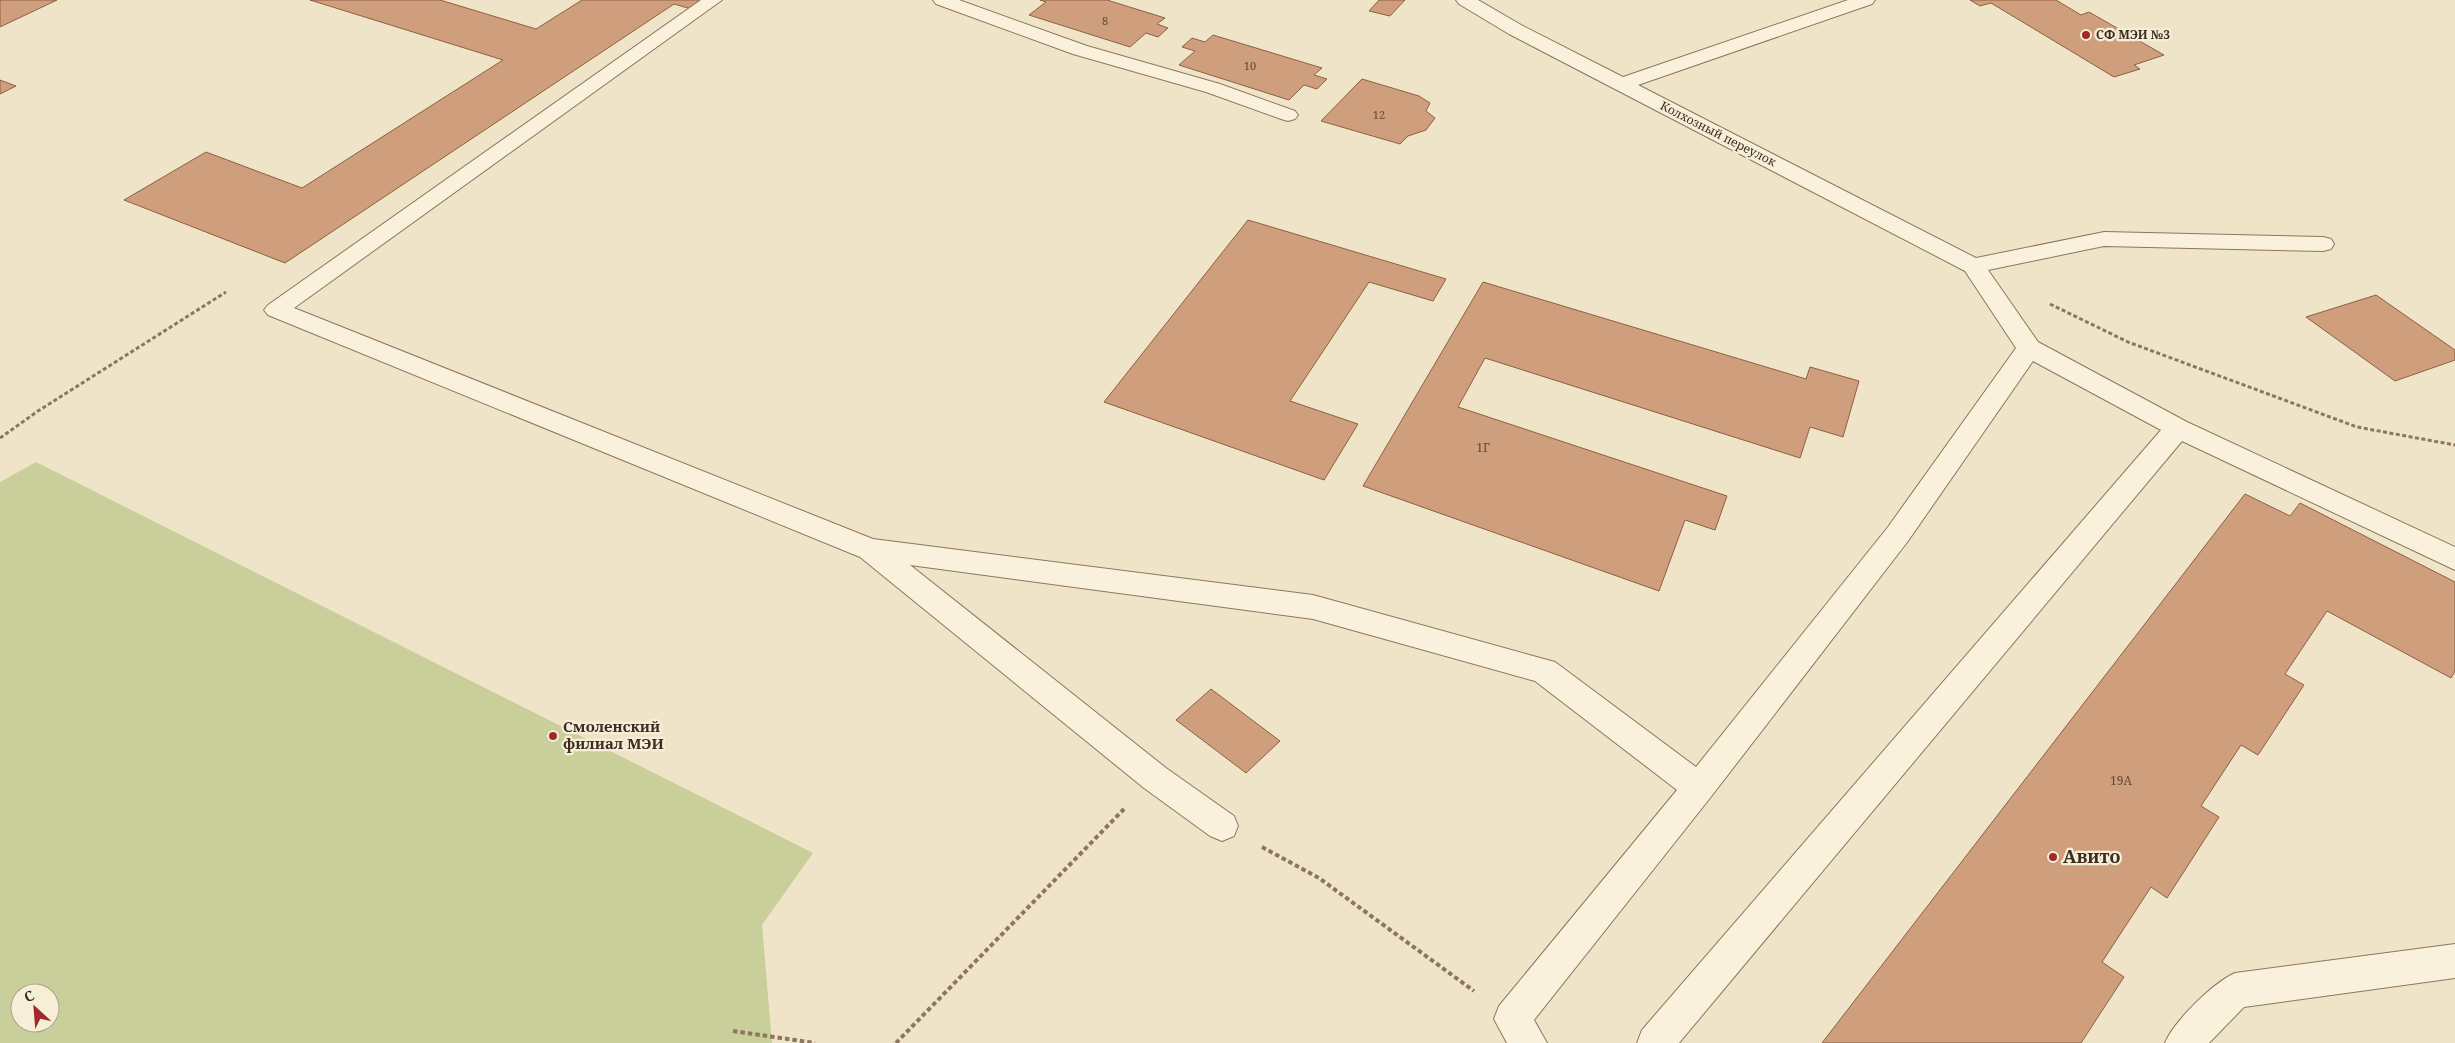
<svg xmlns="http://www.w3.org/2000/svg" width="2455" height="1043" font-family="'Noto Serif',serif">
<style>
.green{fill:#c9cf9b;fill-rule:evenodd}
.building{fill:#cf9f7d;stroke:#8d5f41}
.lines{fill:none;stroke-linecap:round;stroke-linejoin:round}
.minor-casing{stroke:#8d765c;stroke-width:2}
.path-far1{stroke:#8d765c;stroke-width:3;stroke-dasharray:4 2.5;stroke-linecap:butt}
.path{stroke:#8d765c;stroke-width:4;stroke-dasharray:4.5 3;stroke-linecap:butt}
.minor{fill:#faf1dc;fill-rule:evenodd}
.poi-dot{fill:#9e2a2b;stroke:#f7eed8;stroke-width:2}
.labels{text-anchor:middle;stroke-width:4.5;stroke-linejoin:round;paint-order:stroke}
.far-number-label{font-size:11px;fill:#624a37}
.far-poi-label{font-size:12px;font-weight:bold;fill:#3d2e20;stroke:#f7eed8;text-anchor:start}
.far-street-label{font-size:12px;fill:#3d2e20;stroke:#f7eed8}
.number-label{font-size:12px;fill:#624a37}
.poi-label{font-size:15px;font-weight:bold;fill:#3d2e20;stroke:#f7eed8;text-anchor:start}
.near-poi-label{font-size:18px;font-weight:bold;fill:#3d2e20;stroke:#f7eed8;text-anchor:start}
</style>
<rect width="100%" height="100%" fill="#f0e4c8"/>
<path class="green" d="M36 462 813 853 762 925 772 1043H0V482ZM20 993H50V1023H20Z"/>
<path class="building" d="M0 0H57L0 27Z
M310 0H440L536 29 582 0H705L691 9 674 4 285 263 124 200 206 152 302 188 503 60Z
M1040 0H1107L1165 18 1157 24 1168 28 1158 37 1146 33 1130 47 1029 15 1046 2Z
M1379 0H1405L1390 16 1369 11Z
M1970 0H2056L2081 15 2089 12 2164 55 2134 65 2140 69 2114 77 1991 3 1980 6Z
M1213 35 1322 68 1314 75 1327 79 1317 89 1304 85 1289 100 1179 65 1195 51 1182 47 1192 38 1205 42Z
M1362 79 1419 96 1430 103 1426 111 1435 118 1426 130 1408 136 1400 144 1321 121Z
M0 80 16 86 0 94Z
M1248 220 1446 279 1433 301 1369 282 1290 401 1358 424 1324 480 1104 402Z
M1483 282 1806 379 1810 367 1859 381 1843 437 1810 427 1800 458 1485 358 1458 407 1727 496 1715 530 1685 520 1659 591 1363 486Z
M2376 295 2455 350V360L2395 381 2306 317Z
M2245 494 2290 516 2300 503 2455 582V671L2451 678 2327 611 2285 674 2304 685 2258 755 2241 745 2201 806 2219 817 2167 898 2151 887 2102 962 2124 977 2081 1043H1822Z
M1211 689 1280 741 1246 773 1176 720Z"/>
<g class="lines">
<g class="minor-casing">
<path id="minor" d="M701 0H722L294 308 873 539 1313 595 1544 659 1555 662 1696 767 1888 527 2016 348 1965 271 1509 34 1459 4 1456 0H1478L1523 26 1623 77 1848 0H1875L1872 4 1638 85 1976 258 2104 232 2323 237 2331 239 2334 244 2331 249 2323 251 2104 246 1988 270 2038 342 2187 422 2455 547V570L2182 441 1679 1043H1637L1642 1030 2161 430 2033 361 1908 541 1710 798 1534 1020 1547 1043H1507L1494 1019 1499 1006 1677 790 1535 681 1313 619 910 565 1166 768 1234 816 1238 826 1234 836 1222 841 1210 836 1144 788 860 557 268 315 264 310 268 305Z
M933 0H959L1087 46 1220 84 1295 111 1298 115 1295 119 1288 121 1281 119 1206 92 1073 54 936 4Z
M2455 944V978L2244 1007 2209 1043H2165C2174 1021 2213 983 2235 973Z"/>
</g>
<path class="path-far1" d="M2050 304 2128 342 2357 427 2455 445
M0 438 38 411 226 292"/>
<path class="path" d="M1262 847 1319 878 1474 991
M733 1031 815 1043
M896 1043 1124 809"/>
<use href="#minor" class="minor"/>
</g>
<g class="poi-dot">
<circle cx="2086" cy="35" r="5"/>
<circle cx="553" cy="736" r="5"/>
<circle cx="2053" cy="857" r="5"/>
</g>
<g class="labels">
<g class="far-number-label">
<text x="1105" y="25">8</text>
<text x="1250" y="70">10</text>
<text x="1379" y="119">12</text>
</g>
<g class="far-poi-label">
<text x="2096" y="39">СФ МЭИ №3</text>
</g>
<g class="far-street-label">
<text transform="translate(1718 134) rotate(27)" y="4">Колхозный переулок</text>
</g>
<g class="number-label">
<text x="1483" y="452">1Г</text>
<text x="2121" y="785">19А</text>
</g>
<g class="poi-label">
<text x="563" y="732">Смоленский<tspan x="563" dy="17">филиал МЭИ</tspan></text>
</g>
<g class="near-poi-label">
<text x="2063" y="863">Авито</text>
</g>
</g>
<g transform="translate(35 1008) rotate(334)"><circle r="24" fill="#f7eed8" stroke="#ada18e"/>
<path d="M0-4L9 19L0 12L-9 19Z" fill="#9e2a2b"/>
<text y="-8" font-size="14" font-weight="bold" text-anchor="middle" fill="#3d2e20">С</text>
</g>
</svg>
